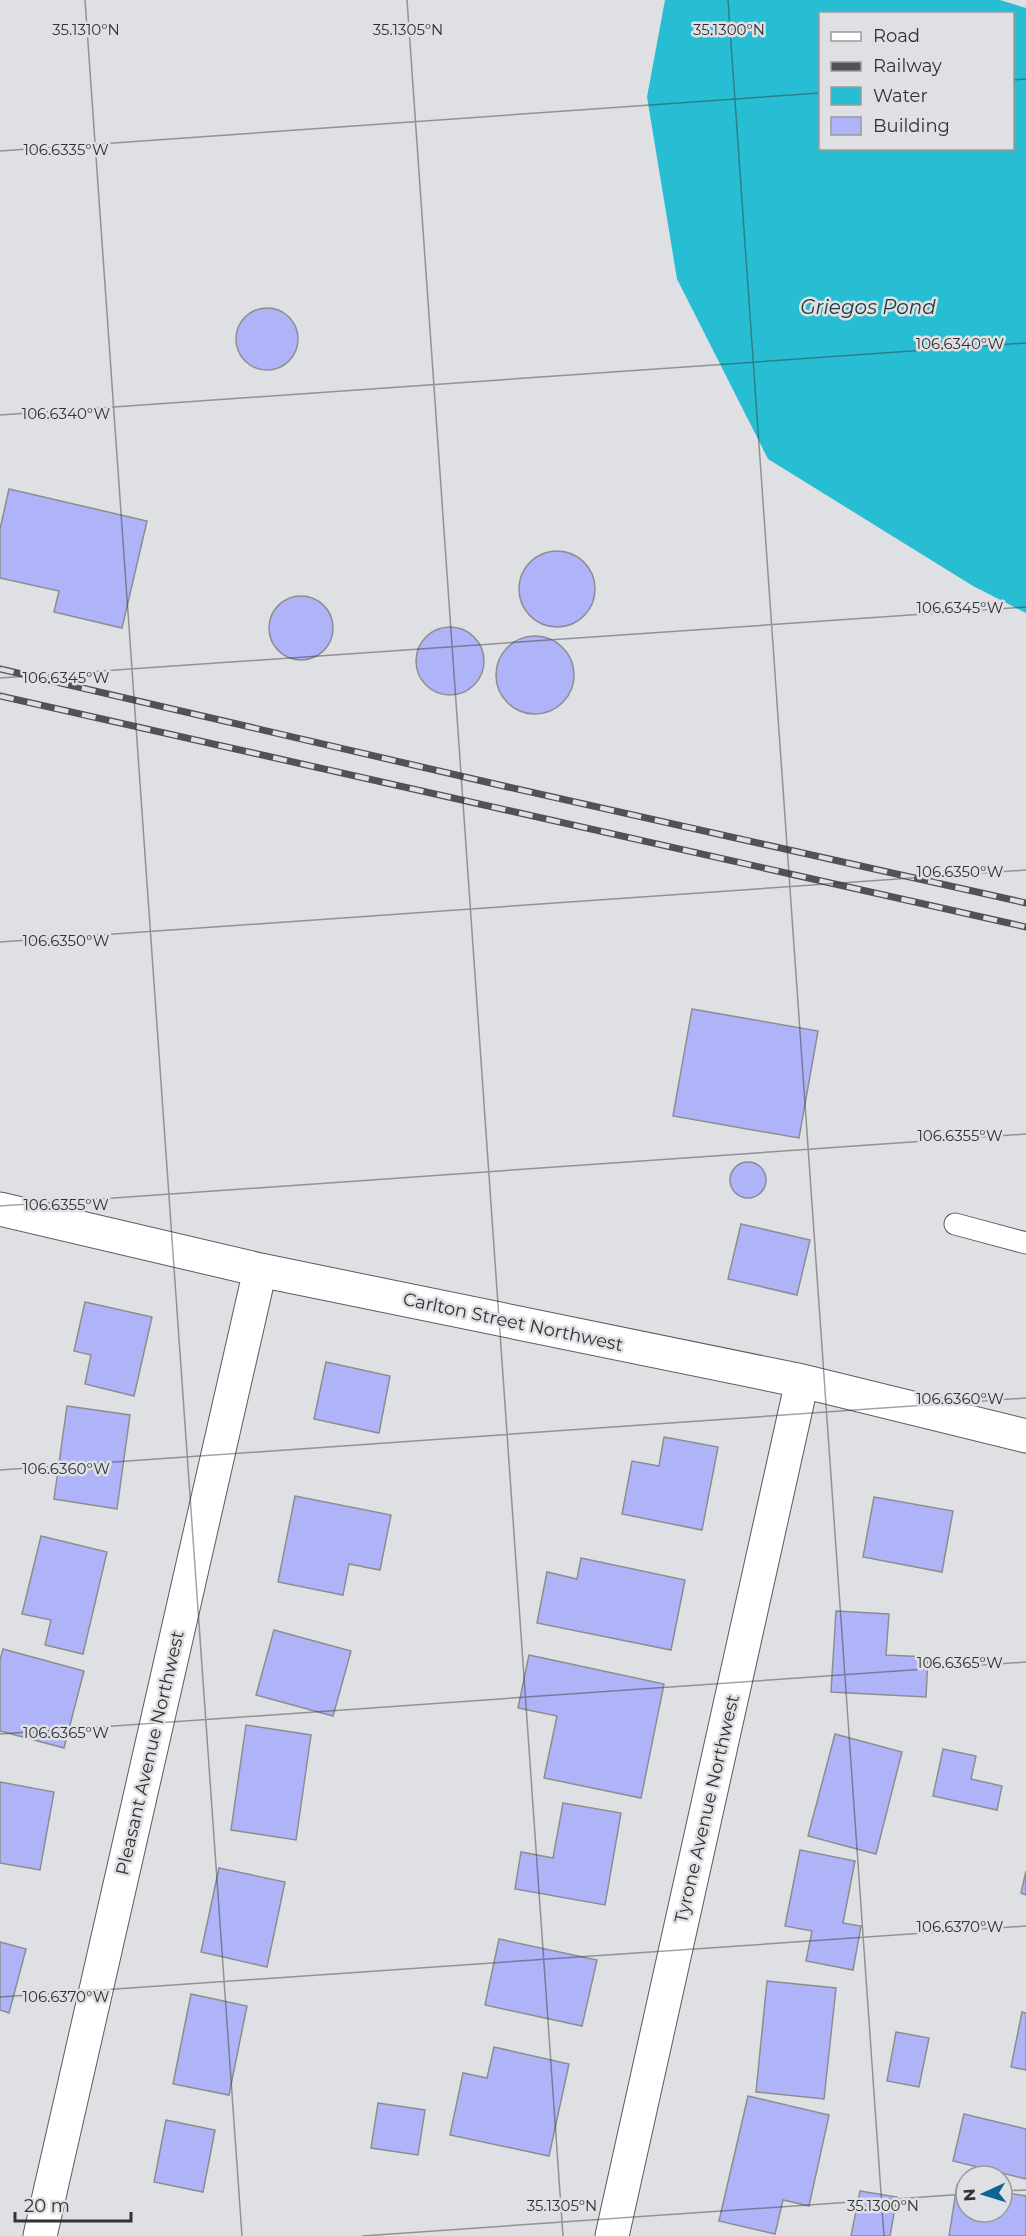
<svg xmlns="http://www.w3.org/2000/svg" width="1026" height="2236" font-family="Montserrat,sans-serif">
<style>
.water{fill:#27bed3;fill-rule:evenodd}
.building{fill:#afb4f8;stroke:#8d8d91;stroke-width:1.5}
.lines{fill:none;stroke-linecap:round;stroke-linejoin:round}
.service-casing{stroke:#5b5c60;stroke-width:23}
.minor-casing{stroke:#5b5c60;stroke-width:35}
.service{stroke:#fff;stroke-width:21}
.minor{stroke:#fff;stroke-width:33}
.rail-casing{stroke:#525255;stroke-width:7}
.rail{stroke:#dfe0e4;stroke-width:4.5;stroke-dasharray:14;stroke-linecap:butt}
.ticks{fill:none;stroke:#323234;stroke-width:1.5;stroke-opacity:0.45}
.labels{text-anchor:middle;stroke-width:5;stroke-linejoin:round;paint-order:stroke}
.street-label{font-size:18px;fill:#323234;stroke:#dfe0e4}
.water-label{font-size:20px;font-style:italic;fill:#1f363a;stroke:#dfe0e4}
.ticks-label{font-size:15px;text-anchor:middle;fill:#323234;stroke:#dfe0e4;stroke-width:5;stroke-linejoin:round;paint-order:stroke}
</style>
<rect width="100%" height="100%" fill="#dfe0e4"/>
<path class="water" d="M665 0H1000L1026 8V613L973 586 768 459 677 279 647 97ZM820 14H1012V148H820Z"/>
<path class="building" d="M236 339a31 31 0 1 1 62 0a31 31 0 1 1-62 0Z
M9 489 147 521 122 628 54 612 59 591 0 578V529Z
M519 589a38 38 0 1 1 76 0a38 38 0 1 1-76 0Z
M269 628a32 32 0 1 1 64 0a32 32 0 1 1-64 0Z
M416 661a34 34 0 1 1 68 0a34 34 0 1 1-68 0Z
M496 675a39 39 0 1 1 78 0a39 39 0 1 1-78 0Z
M692 1009 818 1031 799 1138 673 1116Z
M730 1180a18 18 0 1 1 36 0a18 18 0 1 1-36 0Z
M741 1224 810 1240 797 1295 728 1279Z
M85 1302 152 1317 134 1396 85 1384 91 1355 74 1351Z
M326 1362 390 1376 379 1433 314 1419Z
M67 1406 130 1415 117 1509 54 1499Z
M664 1437 718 1447 702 1530 622 1514 632 1461 659 1466Z
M295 1496 391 1515 380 1570 349 1564 343 1595 278 1582Z
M874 1497 953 1511 942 1572 863 1557Z
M41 1536 107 1552 83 1654 45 1645 51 1620 22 1614Z
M581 1558 685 1580 671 1650 537 1623 547 1572 577 1579Z
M836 1611 889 1614 886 1655 928 1657 926 1697 831 1692Z
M274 1630 351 1651 333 1716 256 1695Z
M3 1649 84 1671 64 1748 0 1731V1660Z
M529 1655 664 1684 641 1798 544 1778 557 1716 518 1708Z
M246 1725 311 1735 296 1840 231 1830Z
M835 1734 902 1752 876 1854 808 1836Z
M943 1749 976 1756 971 1779 1002 1786 997 1810 933 1796Z
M0 1782 54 1792 40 1870 0 1863Z
M563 1803 621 1813 605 1905 515 1889 521 1852 553 1858Z
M800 1850 855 1861 843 1923 861 1926 853 1970 806 1961 812 1931 785 1926Z
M219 1868 285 1882 267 1967 201 1952Z
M1026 1871V1895L1021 1893Z
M499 1939 597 1960 582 2026 485 2005Z
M0 1942 26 1949 9 2013 0 2010Z
M767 1981 836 1988 824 2099 756 2092Z
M191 1994 247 2006 229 2095 173 2084Z
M1022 2012 1026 2013V2070L1011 2067Z
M896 2032 929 2038 919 2087 887 2081Z
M494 2047 569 2064 549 2156 450 2135 463 2073 487 2078Z
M748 2096 829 2115 809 2206 783 2200 775 2234 719 2221Z
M378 2103 425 2110 418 2155 371 2148Z
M964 2114 1026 2129V2179L953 2161Z
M166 2120 215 2130 203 2192 154 2182Z
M957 2185 966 2187V2212H1002V2192L1026 2196V2236H949Z
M860 2191 897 2197 890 2236H851Z"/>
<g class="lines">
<g class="service-casing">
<path id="service" d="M955 1224 1026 1243"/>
</g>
<g class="minor-casing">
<path id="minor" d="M0 1209 260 1270 802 1381 1026 1436
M40 2236 260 1270
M612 2236 802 1381"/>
</g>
<use href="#service" class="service"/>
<use href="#minor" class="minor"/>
<g class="rail-casing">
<path id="rail" d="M0 669 508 787 1026 903
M0 696 1026 927"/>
</g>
<use href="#rail" class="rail"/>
</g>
<path class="ticks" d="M85 0 242 2236M407 0 563 2236M728 0 884 2236M1012 80 1026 79M0 151 820 93M0 415 1026 343M0 678 1026 607M0 942 1026 870M0 1206 1026 1134M0 1470 1026 1398M0 1734 1026 1662M0 1997 1026 1926M1002 2191 1026 2190M362 2236 966 2194"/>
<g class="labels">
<g class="street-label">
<text transform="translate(513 1322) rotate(12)" y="6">Carlton Street Northwest</text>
<text transform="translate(150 1753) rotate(-77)" y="6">Pleasant Avenue Northwest</text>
<text transform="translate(707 1809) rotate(-77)" y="6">Tyrone Avenue Northwest</text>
</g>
<g class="water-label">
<text x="868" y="314">Griegos Pond</text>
</g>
</g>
<g class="ticks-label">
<text x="86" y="35">35.1310°N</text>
<text x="408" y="35">35.1305°N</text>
<text x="729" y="35">35.1300°N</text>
<text x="66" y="155">106.6335°W</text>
<text x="960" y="349">106.6340°W</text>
<text x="66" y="419">106.6340°W</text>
<text x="960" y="613">106.6345°W</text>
<text x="66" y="683">106.6345°W</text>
<text x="960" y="877">106.6350°W</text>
<text x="66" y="946">106.6350°W</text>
<text x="960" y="1141">106.6355°W</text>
<text x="66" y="1210">106.6355°W</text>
<text x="960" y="1404">106.6360°W</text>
<text x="66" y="1474">106.6360°W</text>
<text x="960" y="1668">106.6365°W</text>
<text x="66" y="1738">106.6365°W</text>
<text x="960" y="1932">106.6370°W</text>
<text x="66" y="2002">106.6370°W</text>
<text x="562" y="2211">35.1305°N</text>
<text x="883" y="2211">35.1300°N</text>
</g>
<rect x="819" y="12" width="195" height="138" fill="#dfe0e4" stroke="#9a9a9e" stroke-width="1.5"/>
<rect x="831" y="32" width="30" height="9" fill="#ffffff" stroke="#9a9a9e" stroke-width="1.5"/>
<text x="873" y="42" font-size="18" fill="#323234">Road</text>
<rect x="831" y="62" width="30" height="9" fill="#525255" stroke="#9a9a9e" stroke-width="1.5"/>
<text x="873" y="72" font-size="18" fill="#323234">Railway</text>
<rect x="831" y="87" width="30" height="18" fill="#27bed3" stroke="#9a9a9e" stroke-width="1.5"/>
<text x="873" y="102" font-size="18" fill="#323234">Water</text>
<rect x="831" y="117" width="30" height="18" fill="#afb4f8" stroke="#9a9a9e" stroke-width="1.5"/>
<text x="873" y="132" font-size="18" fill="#323234">Building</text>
<g transform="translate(984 2194) rotate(266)"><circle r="28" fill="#dfe0e4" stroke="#9a9a9e" stroke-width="1.5"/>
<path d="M0-4.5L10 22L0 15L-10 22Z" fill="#0f6394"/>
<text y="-9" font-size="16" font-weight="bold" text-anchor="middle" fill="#323234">N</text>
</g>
<path d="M15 2212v9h116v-9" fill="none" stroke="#323234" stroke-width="3"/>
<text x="24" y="2212" font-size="18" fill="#323234" stroke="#dfe0e4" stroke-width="4.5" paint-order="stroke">20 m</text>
</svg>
